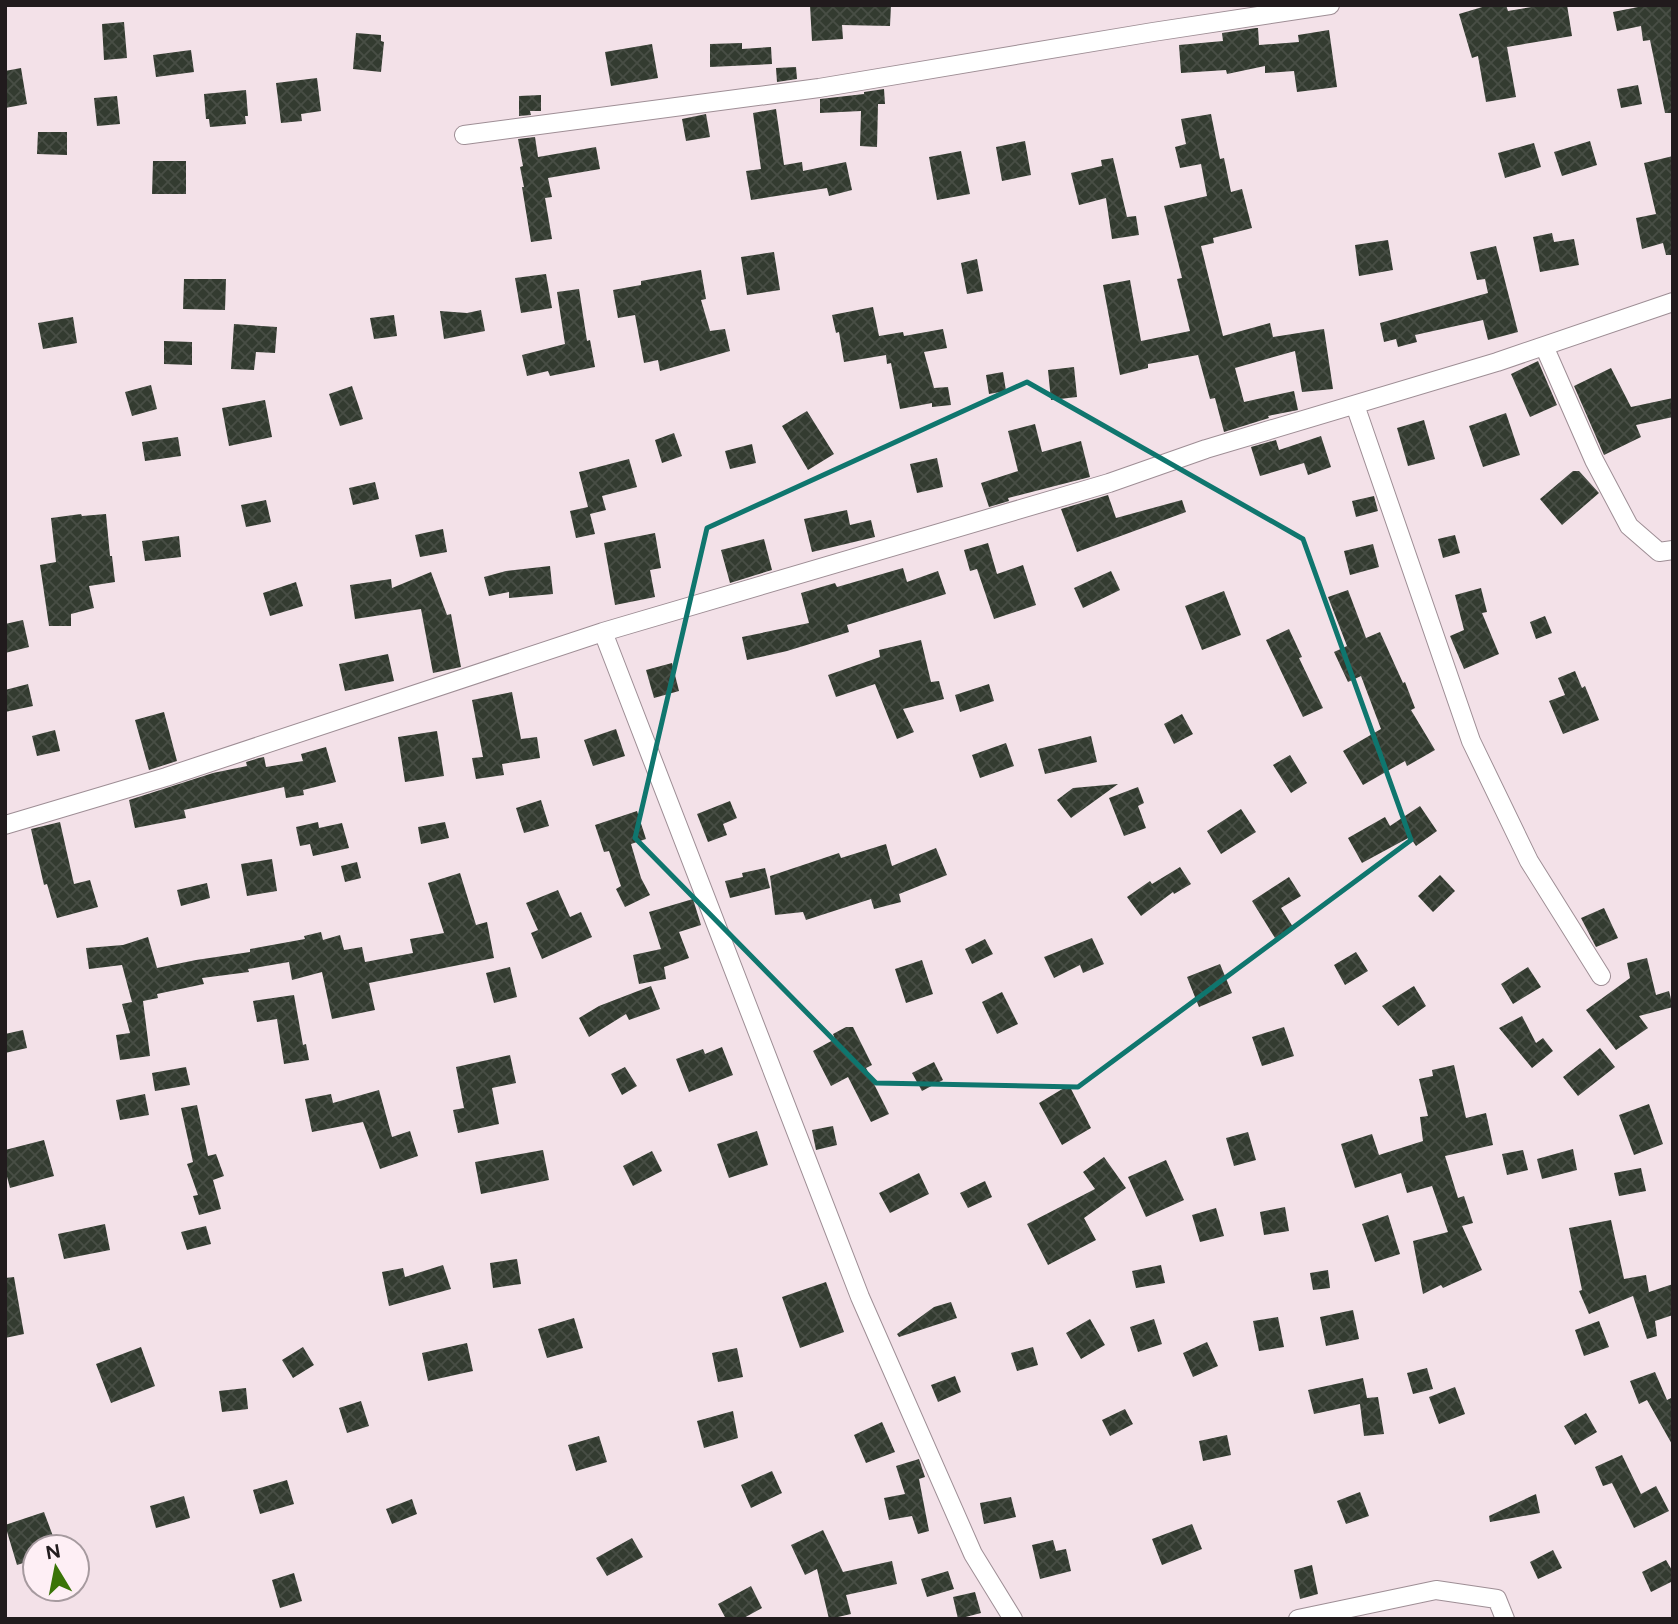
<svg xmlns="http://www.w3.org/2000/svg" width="1678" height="1624" font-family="Figtree,sans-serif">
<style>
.building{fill:url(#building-cross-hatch)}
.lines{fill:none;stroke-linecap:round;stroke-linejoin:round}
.minor-casing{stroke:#9e8e95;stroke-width:20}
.minor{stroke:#fff;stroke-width:18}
.marked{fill:none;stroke:#0f766e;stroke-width:5;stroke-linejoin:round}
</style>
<defs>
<pattern id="building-cross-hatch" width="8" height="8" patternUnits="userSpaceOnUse" patternTransform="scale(1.75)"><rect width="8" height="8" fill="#333b30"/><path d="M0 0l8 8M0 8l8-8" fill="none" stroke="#484e45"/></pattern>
</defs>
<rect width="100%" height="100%" fill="#f3e1e8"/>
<path class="building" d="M810 5H891L890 26 842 25 843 39 812 41Z
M1489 5H1506L1508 11 1544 5H1567L1572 36 1507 47 1516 97 1486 102 1478 56 1472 58 1459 14Z
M1638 5H1673V113H1665L1650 40 1643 41 1641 26 1617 31 1613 12 1638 7Z
M124 22 127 58 104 60 102 24Z
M1256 28H1258L1259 45 1299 42 1298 35 1329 30 1337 87 1297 92 1294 71 1265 73V66L1227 74 1226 70 1181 73 1179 45 1223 41 1222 33Z
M356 33 381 35V41L384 42 381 72 353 69Z
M742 43V49L771 47 772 64 710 67V44Z
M652 44 658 78 611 86 605 52Z
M191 50 194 72 156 77 153 55Z
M796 67 797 79 777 82 776 68Z
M21 68 27 104 5 108V71Z
M317 78 321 111 301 114 302 121 281 123 276 83Z
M1638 85 1642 104 1621 108 1617 89Z
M884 89 885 104H878L877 147 860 146 861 111 820 113V99L864 94V92Z
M246 90 248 116H245L246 124 210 127 209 119H206L204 94Z
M541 95V111H530L531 115 519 116V96Z
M117 96 120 124 97 126 94 98Z
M776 109 784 165 802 162 803 171 846 162 852 190 829 196 827 188 751 200 746 171 761 169 753 113Z
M706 114 710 137 686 141 682 119Z
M1211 114 1220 159 1224 158 1231 192 1242 189 1252 228 1213 238 1214 243 1201 246 1223 336 1270 323 1273 337 1324 329 1333 389 1302 392 1295 351 1235 368 1244 402 1294 391 1298 410 1268 416 1269 418 1224 432 1215 398 1210 399 1198 355 1148 364V368L1120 375 1103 285 1130 280 1141 341 1190 331 1177 279 1182 278 1164 206 1207 196 1201 164 1180 168 1175 147 1186 144 1181 119Z
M38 132H67V155L37 154Z
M535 137 538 157 596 147 600 169 548 178 552 197 545 198 552 239 531 242 522 187H524L520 167 523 166 518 139Z
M1025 141 1031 175 1002 181 996 147Z
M1590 141 1597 165 1562 176 1554 152Z
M1534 143 1541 167 1505 178 1498 153Z
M961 151 970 194 937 200 929 157Z
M1673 156V255H1666L1663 243 1642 249 1636 218 1656 214 1644 163Z
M1113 158 1127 217 1136 216 1139 235 1112 239 1106 198 1079 205 1071 173 1102 166 1101 160Z
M153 161H186V194H152Z
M1552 233 1554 242 1574 239 1579 265 1540 272 1533 237Z
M1388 240 1393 270 1359 276 1355 245Z
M1496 246 1518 332 1488 340 1483 320 1415 335 1417 342 1398 347 1396 339 1384 342 1380 323 1488 293 1485 279 1477 280 1470 252Z
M774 252 780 290 747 295 741 257Z
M977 259 983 291 967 294 961 263Z
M701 270 706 299 701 300 710 331 725 329 730 351 660 371 658 360 644 363 635 315 618 318 613 290 641 285V281Z
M546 274 552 308 521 313 515 278Z
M184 279H226L225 310 183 309Z
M579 289 587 341 590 340 595 367 550 376 548 371 527 376 522 355 565 344 557 292Z
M873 307 879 336 903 332 904 336 943 329 947 348 924 352 934 388 948 387 951 405 932 407V403L900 409 891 363 887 364 886 355 844 362 839 332 836 333 832 315Z
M481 310 485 331 444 339 440 311 467 313Z
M394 315 397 336 374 339 370 318Z
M73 317 77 343 43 349 38 323Z
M234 324 277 327 275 353 256 352 254 370 231 369Z
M164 341 192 342V365L164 364Z
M1538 361 1557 405 1530 417 1511 374Z
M1074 367 1077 397 1051 400 1048 370Z
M1611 368 1631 407 1673 398V417L1636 425 1641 437 1604 455 1574 386Z
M1003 372 1006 391 989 394 986 375Z
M151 385 157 409 132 416 125 392Z
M352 386 363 419 340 426 329 394Z
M265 400 272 437 229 446 222 408Z
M807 411 834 454 808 470 782 426Z
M1506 413 1520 455 1483 467 1469 426Z
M1424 420 1435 459 1408 466 1397 428Z
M1035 424 1042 452 1081 441 1090 477 1008 498 1009 501 989 507 981 483 1018 471 1008 431Z
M674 433 682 456 662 463 655 440Z
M1321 436 1331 467 1308 475 1304 463 1260 476 1251 447 1276 440 1279 450Z
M178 437 181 456 145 461 142 442Z
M752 444 756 463 730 469 725 451Z
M937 458 943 487 917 493 910 464Z
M629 459 637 487 602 496 606 510 590 514 595 534 576 538 570 511 588 507 579 472Z
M1573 471H1579L1599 493 1562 525 1540 499Z
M375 482 379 499 353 505 349 488Z
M1108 495 1116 518 1182 500 1186 512 1077 552 1061 509Z
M1374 496 1378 511 1356 517 1352 501Z
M266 500 271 522 246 527 241 505Z
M847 510 850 525 871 520 875 537 812 552 804 519Z
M81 514 82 516 106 514 110 556H112L115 582 89 586 94 608 71 614V626H49L40 565 56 562 51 518Z
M443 529 447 552 420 557 415 535Z
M655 533 661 568 650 570 655 597 615 605 604 543Z
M1455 535 1460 553 1443 558 1438 539Z
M179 536 181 557 145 561 142 541Z
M764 539 772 570 730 583 721 550Z
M988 543 997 574 1023 565 1036 605 994 619 977 569 970 571 964 550Z
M1373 544 1379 567 1350 575 1344 551Z
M550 566 553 594 509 598V592L489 596 484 577 506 571Z
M903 568 907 582 938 571 946 594 847 625 849 632 787 651 747 660 742 637 809 623 801 593 835 583 837 587Z
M1111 571 1120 590 1083 608 1074 588Z
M431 572 447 615 451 614 461 667 433 673 421 609 355 619 350 585 391 579 392 588Z
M296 582 303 606 270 616 263 593Z
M1481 588 1487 612 1482 613 1499 654 1464 669 1450 636 1464 630 1455 595Z
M1348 590 1366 638 1380 632 1403 683 1405 682 1415 708 1411 710 1435 750 1407 766 1405 761 1363 785 1343 751 1381 729 1361 676 1348 682 1334 652 1347 646 1328 597Z
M1224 591 1241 635 1202 650 1185 606Z
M1545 616 1552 633 1536 639 1530 622Z
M23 620 29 647 5 653V624Z
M1289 629 1302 657 1299 658 1323 708 1303 717 1266 640Z
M921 640 931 682 939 681 944 699 903 709 914 732 897 739 875 684 836 697 828 675 880 657 879 650Z
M388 654 394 681 345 691 339 664Z
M672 663 679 691 654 698 646 670Z
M1575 671 1582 688 1585 686 1599 720 1563 734 1549 701 1565 695 1558 678Z
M28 684 33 706 5 712V690Z
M989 684 994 701 960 712 955 695Z
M512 692 521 739 537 737 540 758 502 764 504 775 476 779 472 758 483 757 472 700Z
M164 712 177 761 149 770 135 720Z
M1182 714 1193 734 1174 744 1164 724Z
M616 729 625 756 593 766 584 740Z
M55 730 60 751 37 756 32 736Z
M437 731 444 776 405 782 398 737Z
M1091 736 1097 762 1045 774 1038 749Z
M1006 743 1014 766 980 778 972 755Z
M326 747 336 782 303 790 304 795 286 798 284 787 184 810 186 818 135 828 129 800 213 773 247 766 246 762 259 758 264 757 266 767 303 761 301 754Z
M1290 755 1307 783 1291 793 1273 765Z
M1118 784 1071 818 1057 800 1073 788Z
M1138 787 1144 803 1138 806 1146 828 1124 836 1109 798Z
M541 800 549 826 524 833 516 808Z
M730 801 737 818 723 824 727 835 708 842 697 814Z
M1420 806 1437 831 1416 846 1410 837 1362 863 1348 838 1385 817 1390 826Z
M1241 809 1256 832 1221 854 1207 831Z
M637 811 646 839 631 844 641 878 650 895 625 907 616 889 621 886 609 851 604 852 595 825Z
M60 822 74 884 90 880 98 907 57 918 47 884 44 885 31 829Z
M318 822 319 828 342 823 349 848 313 856 310 844 300 846 296 827Z
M445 822 449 838 421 844 418 827Z
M886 844 892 866 936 848 947 875 899 894 901 902 874 909 871 899 806 920 803 912 775 915 770 876 839 853 841 858Z
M272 859 277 891 247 896 241 864Z
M357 862 361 878 345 882 341 866Z
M1180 867 1191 884 1174 894 1173 892 1141 916 1127 897 1150 881 1152 884Z
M765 868 770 888 730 898 725 881 743 877 742 873Z
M460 873 476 925 487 922 494 958 369 983 375 1010 332 1019 322 972 292 980 289 962 248 969 249 972 202 978 204 984 157 994 158 998 143 1001 150 1056 120 1060 116 1035 130 1033 122 1004 132 1002 122 965 89 969 86 948 123 945 148 937 157 968 196 960 250 952V949L305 939 304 936 321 932 323 940 340 935 344 950 362 947 365 962 413 953 410 939 444 933 428 883Z
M1440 875 1455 891 1433 912 1418 896Z
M1289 877 1301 896 1281 908 1293 927 1275 938 1252 901Z
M207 883 210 898 181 906 177 890Z
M558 890 570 917 581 912 592 937 542 959 531 933 538 930 526 903Z
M693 899 701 925 679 932 689 958 664 967 666 979 639 984 633 955 661 949 649 912Z
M1604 908 1618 938 1596 947 1581 918Z
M1092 938 1104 964 1083 973 1080 965 1054 978 1044 957Z
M985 939 993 954 972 964 965 949Z
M1356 952 1368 971 1345 985 1334 965Z
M1647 958 1656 995 1669 991 1673 1007 1639 1016 1648 1028 1616 1050 1586 1010 1630 978 1627 963Z
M922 960 933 994 906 1003 895 969Z
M1220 964 1232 993 1199 1007 1187 977Z
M510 967 517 997 494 1003 486 973Z
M1528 967 1541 987 1513 1004 1501 984Z
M651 986 660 1009 629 1020 626 1014 589 1037 579 1018 599 1006Z
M1414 986 1426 1006 1398 1026 1382 1006Z
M1002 992 1018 1024 997 1034 982 1002Z
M294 995 303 1045 306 1044 309 1060 284 1064 277 1019 257 1022 253 1001Z
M1522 1016 1536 1043 1543 1038 1553 1051 1532 1068 1499 1028Z
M846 1027H853L872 1065 866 1068 889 1114 871 1122 848 1077 831 1086 813 1051 835 1039 833 1034Z
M1284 1027 1294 1056 1262 1066 1252 1037Z
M23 1030 27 1048 5 1053V1034Z
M722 1047 733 1075 689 1092 676 1059 703 1049 705 1054Z
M1600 1048 1615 1067 1578 1096 1563 1077Z
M510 1055 516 1083 492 1088 499 1124 458 1133 453 1110 464 1108 456 1067Z
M934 1062 943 1080 922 1091 912 1073Z
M1454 1065 1466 1118 1486 1113 1493 1145 1445 1156 1458 1198 1464 1196 1473 1223 1462 1226 1482 1270 1443 1288 1441 1285 1423 1294 1413 1241 1448 1232 1432 1186 1407 1193 1401 1173 1355 1188 1341 1144 1372 1134 1379 1155 1423 1141 1420 1117 1428 1116 1419 1079 1433 1076 1432 1070Z
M186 1067 190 1085 155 1091 152 1073Z
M625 1067 637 1086 622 1095 611 1074Z
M1069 1085 1091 1128 1062 1145 1039 1103Z
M379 1090 392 1137 410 1131 418 1156 380 1169 363 1122 312 1132 305 1099 331 1094 333 1103Z
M145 1094 149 1115 120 1120 116 1100Z
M1649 1104 1663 1144 1634 1155 1619 1115Z
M197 1105 208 1156 216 1154 224 1176 213 1180 221 1209 199 1215 193 1196 198 1195 187 1164 193 1162 181 1108Z
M833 1126 837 1145 816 1150 812 1130Z
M757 1131 768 1165 729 1178 717 1144Z
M1248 1132 1256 1160 1234 1166 1226 1138Z
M44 1140 54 1176 10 1188 5 1169V1150Z
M1573 1149 1577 1170 1542 1179 1537 1159Z
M543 1150 549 1180 481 1194 475 1162Z
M1523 1150 1528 1170 1507 1175 1502 1154Z
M652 1151 662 1171 633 1186 623 1166Z
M1104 1157 1126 1188 1084 1218 1096 1240 1048 1265 1027 1224 1095 1189 1083 1172Z
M1166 1160 1184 1200 1146 1217 1128 1177Z
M1641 1168 1646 1191 1619 1196 1614 1173Z
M919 1173 929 1194 890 1213 879 1193Z
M985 1181 992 1197 968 1208 960 1193Z
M1285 1207 1289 1231 1264 1235 1260 1212Z
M1216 1208 1224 1236 1200 1242 1192 1215Z
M1388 1215 1400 1254 1375 1262 1362 1224Z
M1611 1220 1624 1279 1646 1275 1649 1292 1673 1284V1315L1655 1321 1657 1336 1647 1339 1633 1296 1589 1314 1579 1291 1582 1290 1569 1228Z
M105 1224 110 1250 64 1259 58 1234Z
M206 1226 211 1244 187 1250 181 1232Z
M517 1259 521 1284 493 1288 490 1263Z
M443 1265 451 1289 389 1306 382 1272 403 1268 405 1277Z
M1161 1265 1165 1283 1136 1288 1132 1271Z
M1328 1270 1330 1288 1313 1290 1310 1273Z
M14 1277 24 1334 5 1338V1278Z
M826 1282 844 1332 800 1348 782 1297Z
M951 1302 957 1318 899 1337 897 1334 934 1307Z
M1353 1310 1359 1339 1326 1346 1320 1317Z
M1278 1317 1284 1347 1259 1351 1253 1321Z
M574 1318 583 1348 547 1358 538 1329Z
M1090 1319 1105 1345 1081 1359 1066 1333Z
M1154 1319 1162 1344 1138 1352 1130 1327Z
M1599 1321 1609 1347 1584 1356 1575 1330Z
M1207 1342 1218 1366 1193 1377 1183 1353Z
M467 1343 473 1371 428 1381 422 1353Z
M141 1347 155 1386 111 1403 96 1364Z
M303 1347 314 1365 293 1378 282 1360Z
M1033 1347 1038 1365 1017 1371 1011 1353Z
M737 1348 743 1377 718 1382 712 1353Z
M1427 1368 1433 1389 1413 1394 1407 1373Z
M1655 1372 1667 1400 1673 1397V1446L1647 1400 1639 1404 1630 1381Z
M955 1376 961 1392 938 1402 931 1385Z
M1363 1378 1367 1398 1378 1397 1384 1434 1364 1436 1360 1404 1314 1414 1308 1390Z
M1455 1387 1465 1414 1439 1424 1429 1397Z
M246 1388 248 1409 222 1412 219 1391Z
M361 1401 369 1426 347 1433 339 1408Z
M1125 1409 1133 1424 1110 1436 1102 1420Z
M733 1411 738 1438 704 1448 697 1421Z
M1586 1413 1597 1432 1575 1445 1564 1426Z
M882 1422 895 1452 866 1463 854 1435Z
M1227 1435 1231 1455 1203 1461 1199 1441Z
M599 1436 607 1462 576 1471 568 1445Z
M1622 1455 1641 1494 1656 1486 1669 1511 1634 1528 1612 1483 1603 1486 1595 1467Z
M919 1459 925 1477 919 1479 929 1531 918 1534 912 1516 889 1520 884 1498 905 1494 896 1466Z
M772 1471 782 1493 751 1508 741 1485Z
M287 1480 294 1504 260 1514 253 1490Z
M1360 1492 1369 1516 1346 1524 1337 1501Z
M1536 1494 1540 1513 1490 1522 1489 1516Z
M184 1496 190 1518 156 1528 150 1506Z
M1011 1497 1016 1517 984 1524 980 1503Z
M412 1499 417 1514 392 1524 386 1509Z
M44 1512 57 1547H35V1559L17 1565 5 1525Z
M1192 1524 1202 1549 1162 1565 1152 1539Z
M823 1530 843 1572 892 1561 897 1584 846 1595 851 1614 829 1619 817 1569 805 1575 791 1545Z
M632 1538 643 1557 607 1576 596 1558Z
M1053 1540 1056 1551 1066 1549 1071 1571 1040 1579 1032 1545Z
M1553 1550 1562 1568 1538 1579 1530 1562Z
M1666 1560 1673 1572V1581L1651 1592 1642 1572Z
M1312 1565 1318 1594 1300 1599 1294 1570Z
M948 1571 954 1589 927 1597 921 1579Z
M294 1573 302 1601 280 1608 272 1580Z
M751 1586 762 1608 742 1619H726L718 1604Z
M975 1592 981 1613 958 1619 953 1597Z"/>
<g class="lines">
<g class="minor-casing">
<path id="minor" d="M464 135 819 88 1153 32 1330 5
M1544 346 1594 460 1629 526 1659 552 1673 550
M1355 405 1471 741 1529 861 1601 976
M603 632 860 1297 973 1554 1013 1619
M5 825 166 777 603 632 1109 483 1206 449 1497 362 1673 302
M1298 1619 1436 1590 1497 1599 1505 1619"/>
</g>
<use href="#minor" class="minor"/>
</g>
<path class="marked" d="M1027 382 1303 539 1411 840 1078 1087 876 1083 635 838 707 528Z"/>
<rect width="1678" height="1624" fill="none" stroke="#211b1d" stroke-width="14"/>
<g transform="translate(56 1568) rotate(350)"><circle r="33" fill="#feeff5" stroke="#a69a9f" stroke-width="2"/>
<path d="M0-5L12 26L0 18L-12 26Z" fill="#3a7407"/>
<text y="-10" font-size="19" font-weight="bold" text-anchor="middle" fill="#211b1d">N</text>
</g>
</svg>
